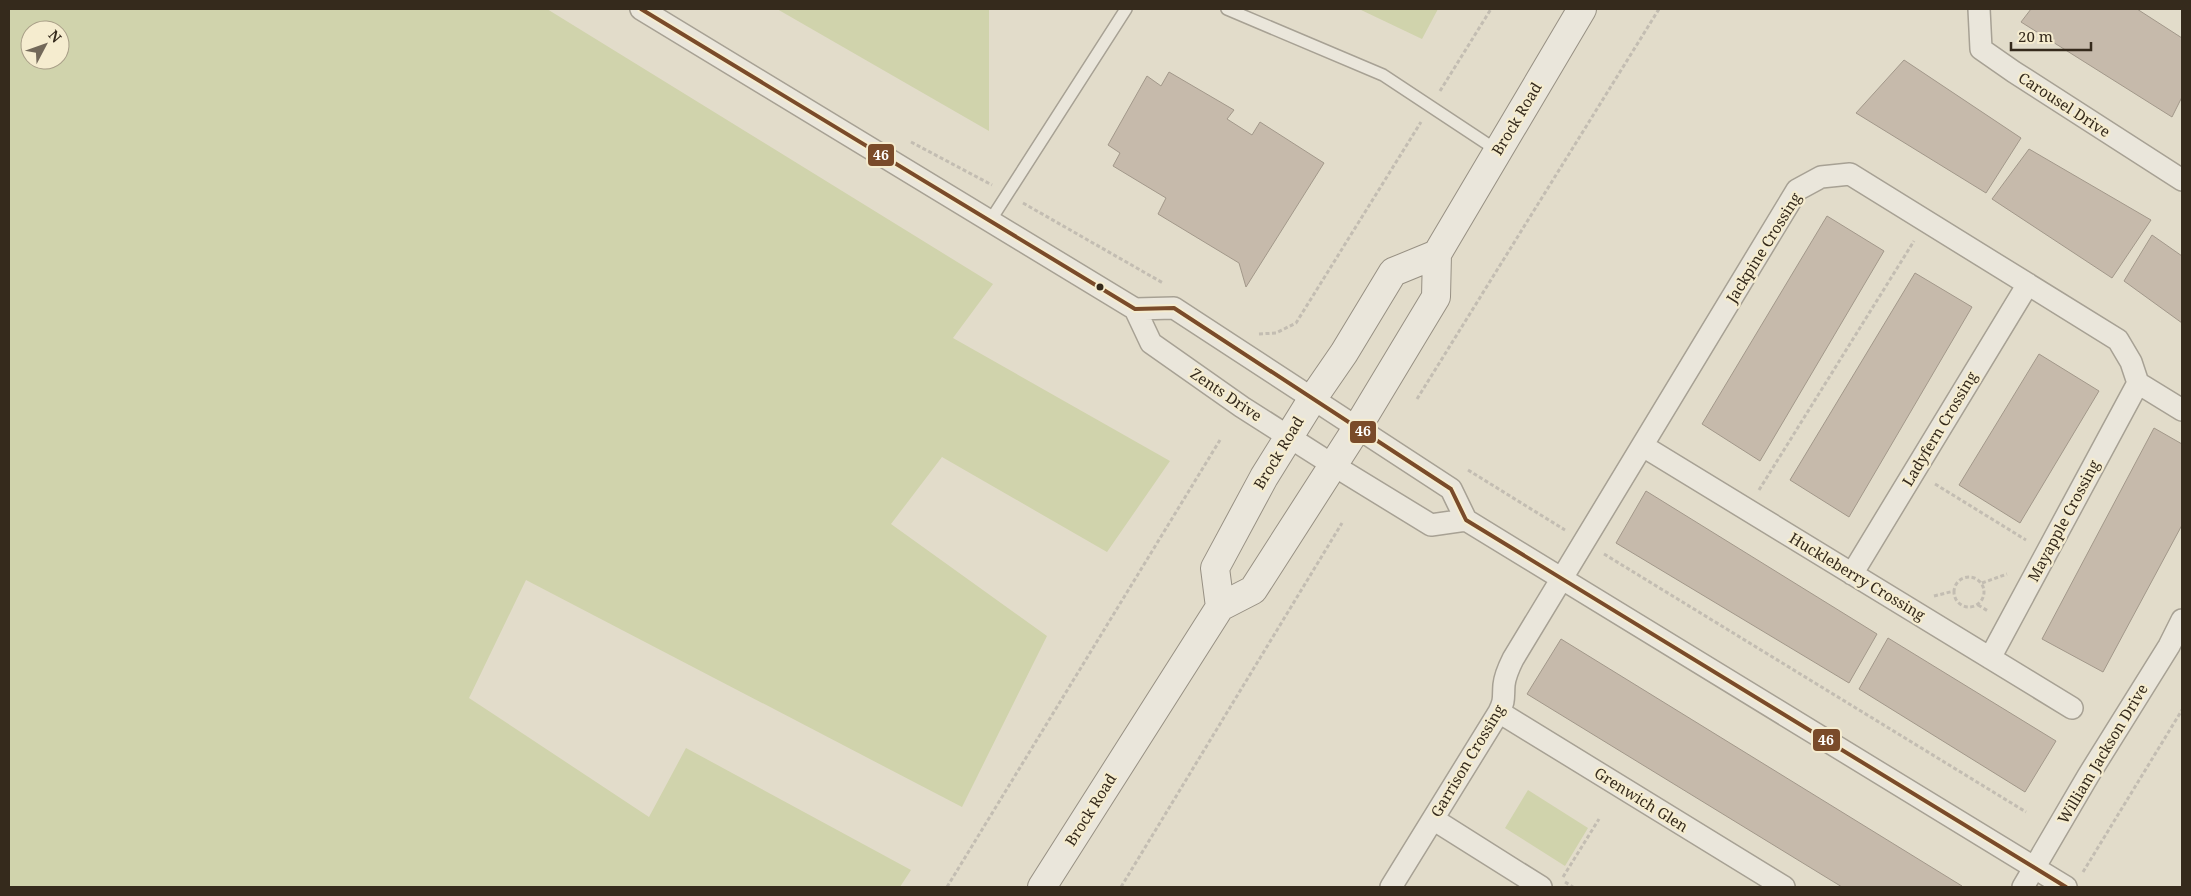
<svg xmlns="http://www.w3.org/2000/svg" width="2191" height="896" font-family="'Noto Serif',serif">
<style>
.green{fill:#d0d3ac;fill-rule:evenodd}
.building{fill:#c6baab;stroke:#a2988a}
.lines{fill:none;stroke-linecap:round;stroke-linejoin:round}
.lane-casing{stroke:#a7a194;stroke-width:14}
.street-casing{stroke:#a7a194;stroke-width:24}
.secondary-casing{stroke:#979083;stroke-width:30}
.path{stroke:#c3bdb2;stroke-width:3;stroke-dasharray:4 2.5;stroke-linecap:butt}
.lane{stroke:#eae6db;stroke-width:11}
.street{stroke:#eae6db;stroke-width:21}
.secondary{stroke:#eae6db;stroke-width:28}
.bus-1-casing{stroke:#f5eccf;stroke-width:8}
.bus-1{stroke:#7a4b2a;stroke-width:4}
.bus-dot{fill:#352a1c;stroke:#f5eccf;stroke-width:2}
.labels{text-anchor:middle;stroke-width:4.5;stroke-linejoin:round;paint-order:stroke}
.street-label{font-size:15px;fill:#352a1c;stroke:#f5eccf}
.line-badge{stroke:#f5eccf;stroke-width:2}
.badge-label{font-size:14px;text-anchor:middle;font-weight:bold;fill:#fff}
</style>
<rect width="100%" height="100%" fill="#e2dcca"/>
<path class="green" d="M9 9H547L993 284 953 338 1170 461 1107 552 942 457 891 524 1047 636 962 807 526 580 469 698 649 817 686 748 911 870 900 887H9ZM30 30H60V60H30Z
M777 9H989V131Z
M1359 9H1438L1422 39Z
M1528 790 1588 828 1565 866 1505 828Z"/>
<path class="building" d="M2031 9H2137L2182 38V97L2172 117 2021 22Z
M1904 60 2021 138 1986 193 1856 113Z
M1169 72 1234 110 1227 119 1252 135 1260 122 1324 163 1246 287 1239 263 1158 214 1166 198 1113 166 1120 153 1108 145 1147 76 1161 86Z
M2029 149 2151 220 2112 278 1992 199Z
M1827 216 1884 251 1760 461 1702 424Z
M2152 235 2182 256V323L2124 281Z
M1915 273 1972 307 1849 517 1790 480Z
M2039 354 2099 391 2020 523 1959 485Z
M2154 428 2182 444V525L2103 672 2042 639Z
M1646 491 1877 634 1849 683 1616 543Z
M1888 638 2056 741 2025 792 1859 689Z
M1561 639 1962 886 1961 887H1842L1527 694Z"/>
<g class="lines">
<g class="lane-casing">
<path id="lane" d="M1227 9 1383 75 1498 151
M990 221 1126 9"/>
</g>
<g class="street-casing">
<path id="street" d="M641 9 1135 309 1174 308 1451 489 1466 520 2066 887
M1979 9 1981 49 2014 72 2182 180
M1135 309 1151 343 1242 407 1333 465 1431 525 1466 520
M1643 446 2072 708
M1852 574 2028 284
M1990 658 2138 383
M1499 712 1784 887
M1433 819 1541 887
M1391 887 1499 712C1505 700 1503 698 1504 685 1505 675 1509 667 1513 659L1797 190 1821 177 1850 174 2118 340 2131 362 2138 383 2182 410
M2023 887 2088 776 2169 646 2182 620"/>
</g>
<g class="secondary-casing">
<path id="secondary" d="M1220 607 1215 568 1264 477 1313 398 1344 353 1393 272 1437 254
M1042 887 1220 607 1253 590 1357 428 1436 297 1437 254 1582 9"/>
</g>
<path class="path" d="M1440 91 1491 9
M911 142 992 185
M1023 203 1163 283
M1259 334 1276 333 1296 323 1421 122
M1417 399 1659 9
M1468 470 1565 530
M1935 484 2026 540
M1759 490 1914 241
M1604 554 2026 812
M1954 592a15 15 0 1 1 30 0a15 15 0 1 1-30 0Z
M1982 583 2007 574
M1934 596 1954 591
M1978 605 1988 611
M2083 872 2182 710
M1563 877 1599 819
M1565 882 1573 887
M947 887 1220 440
M1121 887 1342 523"/>
<use href="#lane" class="lane"/>
<use href="#street" class="street"/>
<use href="#secondary" class="secondary"/>
<g class="bus-1-casing">
<path id="bus-1" d="M641 9 1135 309 1174 308 1451 489 1466 520 2066 887"/>
</g>
<use href="#bus-1" class="bus-1"/>
</g>
<circle class="bus-dot" cx="1100" cy="287" r="4.5"/>
<g class="labels">
<g class="street-label">
<text transform="translate(2064 105) rotate(33)" y="5">Carousel Drive</text>
<text transform="translate(1517 119) rotate(-59)" y="5">Brock Road</text>
<text transform="translate(1764 248) rotate(-58)" y="5">Jackpine Crossing</text>
<text transform="translate(1226 395) rotate(34)" y="5">Zents Drive</text>
<text transform="translate(1940 429) rotate(-59)" y="5">Ladyfern Crossing</text>
<text transform="translate(1279 453) rotate(-59)" y="5">Brock Road</text>
<text transform="translate(2064 521) rotate(-62)" y="5">Mayapple Crossing</text>
<text transform="translate(1857 577) rotate(31)" y="5">Huckleberry Crossing</text>
<text transform="translate(2103 754) rotate(-59)" y="5">William Jackson Drive</text>
<text transform="translate(1468 761) rotate(-59)" y="5">Garrison Crossing</text>
<text transform="translate(1641 800) rotate(32)" y="5">Grenwich Glen</text>
<text transform="translate(1091 810) rotate(-58)" y="5">Brock Road</text>
</g>
</g>
<g class="line-badge">
<rect x="867" y="143" width="28" height="24" rx="5" fill="#7a4b2a"/>
<rect x="1349" y="420" width="28" height="24" rx="5" fill="#7a4b2a"/>
<rect x="1812" y="728" width="29" height="24" rx="5" fill="#7a4b2a"/>
</g>
<g class="badge-label">
<text x="881" y="160">46</text>
<text x="1363" y="436">46</text>
<text x="1826" y="745">46</text>
</g>
<rect width="2191" height="896" fill="none" stroke="#352a1c" stroke-width="20"/>
<g transform="translate(45 45) rotate(49)"><circle r="24" fill="#f5eccf" stroke="#a89e87"/>
<path d="M0-4L9 19L0 12L-9 19Z" fill="#726859"/>
<text y="-8" font-size="14" font-weight="bold" text-anchor="middle" fill="#352a1c">N</text>
</g>
<path d="M2011 42v8h80v-8" fill="none" stroke="#352a1c" stroke-width="2.5"/>
<text x="2018" y="42" font-size="15" fill="#352a1c" stroke="#f5eccf" stroke-width="4" paint-order="stroke">20 m</text>
</svg>
